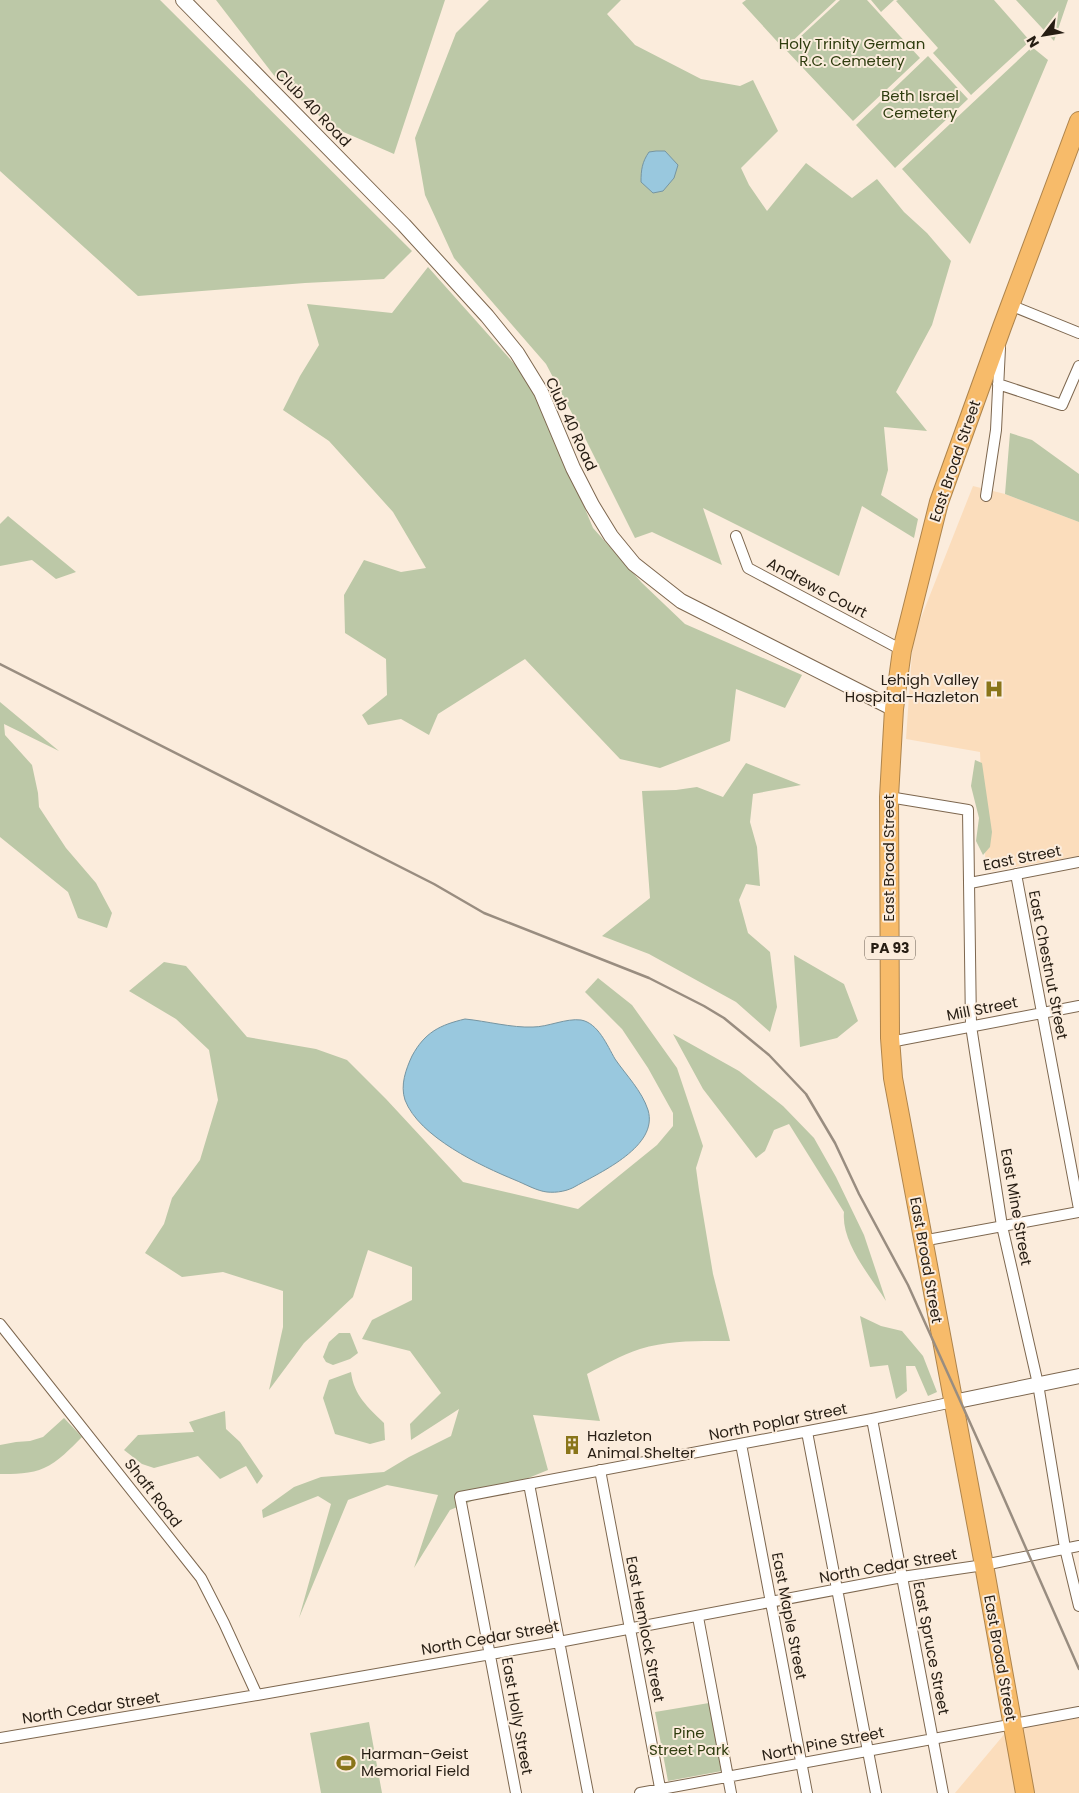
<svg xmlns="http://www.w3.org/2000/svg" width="1079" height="1793" font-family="Poppins,sans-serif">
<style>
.built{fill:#fbddbc}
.green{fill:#bcc8a7}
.water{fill:#99c8de;stroke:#7695a1}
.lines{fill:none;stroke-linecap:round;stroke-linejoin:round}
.street-casing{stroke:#7d674f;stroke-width:12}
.secondary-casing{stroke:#7d674f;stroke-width:16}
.highway-casing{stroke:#ae844c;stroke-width:20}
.street{stroke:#fff;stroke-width:10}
.secondary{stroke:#fff;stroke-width:14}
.highway{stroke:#f7bb6a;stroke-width:18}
.rail{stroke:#998d80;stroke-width:2.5}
.labels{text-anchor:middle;stroke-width:4;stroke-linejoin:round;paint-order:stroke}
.shield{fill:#fbecdc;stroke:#665b4f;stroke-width:1}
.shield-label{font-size:14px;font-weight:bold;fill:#261d13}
.park-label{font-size:15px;fill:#2f3d0f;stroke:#fbecdc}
.street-label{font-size:15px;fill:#261d13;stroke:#fbecdc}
.poi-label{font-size:15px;fill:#261d13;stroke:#fbecdc;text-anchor:start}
</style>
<rect width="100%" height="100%" fill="#fbecdc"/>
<path class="built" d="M973 486 1005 494 1079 522V856L986 872 980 752 906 739 913 638Z
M1079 1715V1793H955L1012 1725Z"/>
<path class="green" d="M0 0H160L412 251 384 279 305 283 138 296 0 171Z
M216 0H445L394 154 332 127 276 78Z
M489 0H621L607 14 635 45 701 79 740 86 753 80 778 131 741 168 749 185 767 211 806 163 852 198 877 179 904 212 927 233 951 261 932 325 896 392 927 431 884 427 888 470 881 495 918 519 914 538 862 506 839 576 703 508 722 565 652 532 635 538 584 436 546 364 454 258 425 195 415 138 456 33Z
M746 0H836L784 49 742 3Z
M840 0H867L920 58 853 121 786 50Z
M871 0H894L881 12Z
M898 0H994L1030 41 971 95 933 53 938 48 896 1Z
M1016 0H1068L1054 41Z
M1032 47 1048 60 970 244 902 169Z
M928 56 968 99 895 168 856 125Z
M428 267 534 386 593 528 642 583 685 624 802 675 785 708 736 689 730 741 660 768 620 759 525 659 438 714 429 735 401 719 368 725 362 715 387 695 386 659 345 633 344 595 364 560 401 572 426 568 393 512 329 441 283 410 300 376 319 345 307 304 392 313Z
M1010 433 1032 440 1079 474V522L1005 494Z
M8 516 76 572 56 579 32 560 0 566V524Z
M0 702 59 751 4 724 5 735 32 765 38 793 39 807 66 848 96 883 112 913 107 928 78 918 68 892 0 837Z
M975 760 982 763 992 832 990 847 983 855 976 841 979 818 971 786Z
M746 763 801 785 753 794 750 822 757 847 760 886 746 884 739 900 748 933 770 952 777 1007 770 1032 736 1002 649 954 602 936 650 898 642 791 676 790 697 787 723 797Z
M794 955 844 984 858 1021 837 1038 800 1047Z
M164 962 186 966 247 1037 316 1049 347 1060 386 1099 463 1182 578 1209 657 1145 673 1126V1113L648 1068 622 1029 585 992 598 978 632 1005 677 1068 703 1146 696 1168 699 1190 713 1274 730 1341C700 1341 669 1340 640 1349 621 1355 604 1365 587 1374L600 1421 533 1415 548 1470 450 1510 414 1568 438 1495 387 1485 348 1500 299 1618 331 1504 318 1496 263 1518 262 1510 294 1487 321 1477 384 1472 409 1457 451 1436 459 1409 411 1440 410 1424 441 1393 410 1351 362 1339 372 1320 412 1300V1267L368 1250 353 1297 304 1343 269 1390 283 1327V1291L223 1272 182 1277 145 1253 164 1224 172 1198 200 1160 218 1100 209 1050 176 1019 129 991Z
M673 1034 739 1071 783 1106 814 1138 836 1177 864 1235 886 1301C870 1276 841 1242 844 1212L789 1124 774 1130 765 1151 756 1158 703 1089Z
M860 1316 881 1326 902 1331 923 1356 937 1392 928 1396 915 1366H906L907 1391 896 1399 888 1365 870 1367Z
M339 1333H350L358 1353 350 1359 333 1365 326 1362 323 1357 329 1342Z
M351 1372C354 1396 368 1407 384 1423L385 1440 370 1444 335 1434 323 1398 329 1380Z
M225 1411 226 1429 240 1442 263 1476 257 1484 246 1466 220 1479 198 1456 154 1468 142 1464 124 1450 138 1435 194 1432 189 1422Z
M64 1418 82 1437C71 1448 58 1462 44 1468 32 1474 13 1474 0 1474V1445L16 1442 30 1441 43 1437Z
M709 1703 722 1771 668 1781 655 1712Z
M369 1722 382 1793H321L310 1733Z"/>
<path class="water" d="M656 151H665L678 165 674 178 663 191 653 193 641 182C641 170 642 162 649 152Z
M465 1019C486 1021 512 1028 533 1027 548 1027 566 1018 581 1020 598 1023 607 1045 615 1059 626 1075 642 1091 648 1110 659 1146 601 1172 576 1186 568 1191 557 1193 547 1192 537 1191 525 1184 515 1180 481 1166 419 1137 405 1100 400 1085 406 1069 412 1056 425 1032 440 1025 465 1019Z"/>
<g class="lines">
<g class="street-casing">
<path id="street" d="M1010 305 1079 333
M998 384 1062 405 1079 366
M986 496 996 430 1000 348
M736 536 748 568 902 650
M889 797 968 810 971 1026 1002 1226 1038 1384 1065 1548 1079 1606
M1016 874 1079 1209
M970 883 1079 862
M890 1042 1079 1006
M922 1241 1079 1212
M0 1324 201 1578 224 1623 257 1695
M872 1419 943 1793
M807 1432 876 1793
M741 1444 807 1793
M600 1470 661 1793
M529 1484 588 1793
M698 1617 731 1793
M0 1738 257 1695 559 1642 902 1577 984 1565 1079 1546
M516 1793 460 1497 872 1419 953 1402
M640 1793 1079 1712"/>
</g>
<g class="secondary-casing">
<path id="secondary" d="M183 0 404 225 487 316 517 353 541 392 573 468 592 505 611 536 634 564 681 601 894 709
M953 1402 1079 1376"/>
</g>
<g class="highway-casing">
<path id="highway" d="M1025 1793 984 1565 893 1078 890 1038 889 797 894 709 902 650 939 502 1002 327 1079 121"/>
</g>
<use href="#street" class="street"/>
<use href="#secondary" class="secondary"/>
<use href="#highway" class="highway"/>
<path class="rail" d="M0 664 434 884 484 913 649 978 704 1006 724 1018 769 1055 806 1094 835 1143 859 1194 908 1285 999 1487 1079 1669"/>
</g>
<defs>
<g id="hospital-bare" transform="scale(1.5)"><path d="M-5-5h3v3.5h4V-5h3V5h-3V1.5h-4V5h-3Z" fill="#897519" stroke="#fbecdc" stroke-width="2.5" paint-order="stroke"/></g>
<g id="building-bare" transform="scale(1.5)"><path d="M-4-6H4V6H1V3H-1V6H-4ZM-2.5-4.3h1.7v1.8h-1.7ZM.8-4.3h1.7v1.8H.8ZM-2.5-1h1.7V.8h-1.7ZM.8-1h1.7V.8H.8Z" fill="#897519" stroke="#fbecdc" stroke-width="2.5" paint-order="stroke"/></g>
<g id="stadium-bare" transform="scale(1.5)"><path d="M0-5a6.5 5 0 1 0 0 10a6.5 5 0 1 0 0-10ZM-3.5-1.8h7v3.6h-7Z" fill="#897519" stroke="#fbecdc" stroke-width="2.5" paint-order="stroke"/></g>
</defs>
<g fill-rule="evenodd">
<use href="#hospital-bare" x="994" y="689"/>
<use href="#building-bare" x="572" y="1445"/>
<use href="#stadium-bare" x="346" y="1763"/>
</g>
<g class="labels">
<rect class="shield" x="865" y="936.5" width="50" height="23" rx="4"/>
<g class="shield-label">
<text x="890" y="953">PA 93</text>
</g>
<g class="park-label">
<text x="852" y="49">Holy Trinity German<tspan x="852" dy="17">R.C. Cemetery</tspan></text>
<text x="920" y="101">Beth Israel<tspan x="920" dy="17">Cemetery</tspan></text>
<text x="689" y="1738">Pine<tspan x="689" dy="17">Street Park</tspan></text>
</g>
<g class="street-label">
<text transform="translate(313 108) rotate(46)" y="5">Club 40 Road</text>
<text transform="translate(571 424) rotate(65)" y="5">Club 40 Road</text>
<text transform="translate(955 461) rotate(-71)" y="5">East Broad Street</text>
<text transform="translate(817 588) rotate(28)" y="5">Andrews Court</text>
<text transform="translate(889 858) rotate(-90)" y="5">East Broad Street</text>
<text transform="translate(1022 858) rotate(-11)" y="5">East Street</text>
<text transform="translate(1048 965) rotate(79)" y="5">East Chestnut Street</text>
<text transform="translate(982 1009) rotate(-11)" y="5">Mill Street</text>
<text transform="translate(1016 1207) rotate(80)" y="5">East Mine Street</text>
<text transform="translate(926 1260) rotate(80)" y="5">East Broad Street</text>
<text transform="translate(778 1422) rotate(-11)" y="5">North Poplar Street</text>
<text transform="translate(153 1493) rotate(52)" y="5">Shaft Road</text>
<text transform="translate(888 1566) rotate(-10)" y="5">North Cedar Street</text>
<text transform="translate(789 1616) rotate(79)" y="5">East Maple Street</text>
<text transform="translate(645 1629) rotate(79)" y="5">East Hemlock Street</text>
<text transform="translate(490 1638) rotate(-10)" y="5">North Cedar Street</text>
<text transform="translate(931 1648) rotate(79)" y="5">East Spruce Street</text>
<text transform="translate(1000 1658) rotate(80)" y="5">East Broad Street</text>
<text transform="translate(91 1708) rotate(-9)" y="5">North Cedar Street</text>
<text transform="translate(517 1716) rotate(80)" y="5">East Holly Street</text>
<text transform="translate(823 1744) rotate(-11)" y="5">North Pine Street</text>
</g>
<g class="poi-label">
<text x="979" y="685" text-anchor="end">Lehigh Valley<tspan x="979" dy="17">Hospital-Hazleton</tspan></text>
<text x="587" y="1441">Hazleton<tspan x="587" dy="17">Animal Shelter</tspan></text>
<text x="361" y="1759">Harman-Geist<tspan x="361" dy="17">Memorial Field</tspan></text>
</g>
</g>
<g transform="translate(1044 35) rotate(239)" stroke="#fbecdc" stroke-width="4" paint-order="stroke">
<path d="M0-4L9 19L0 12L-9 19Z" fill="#261d13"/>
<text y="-8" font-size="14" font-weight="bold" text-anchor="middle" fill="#261d13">N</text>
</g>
</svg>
